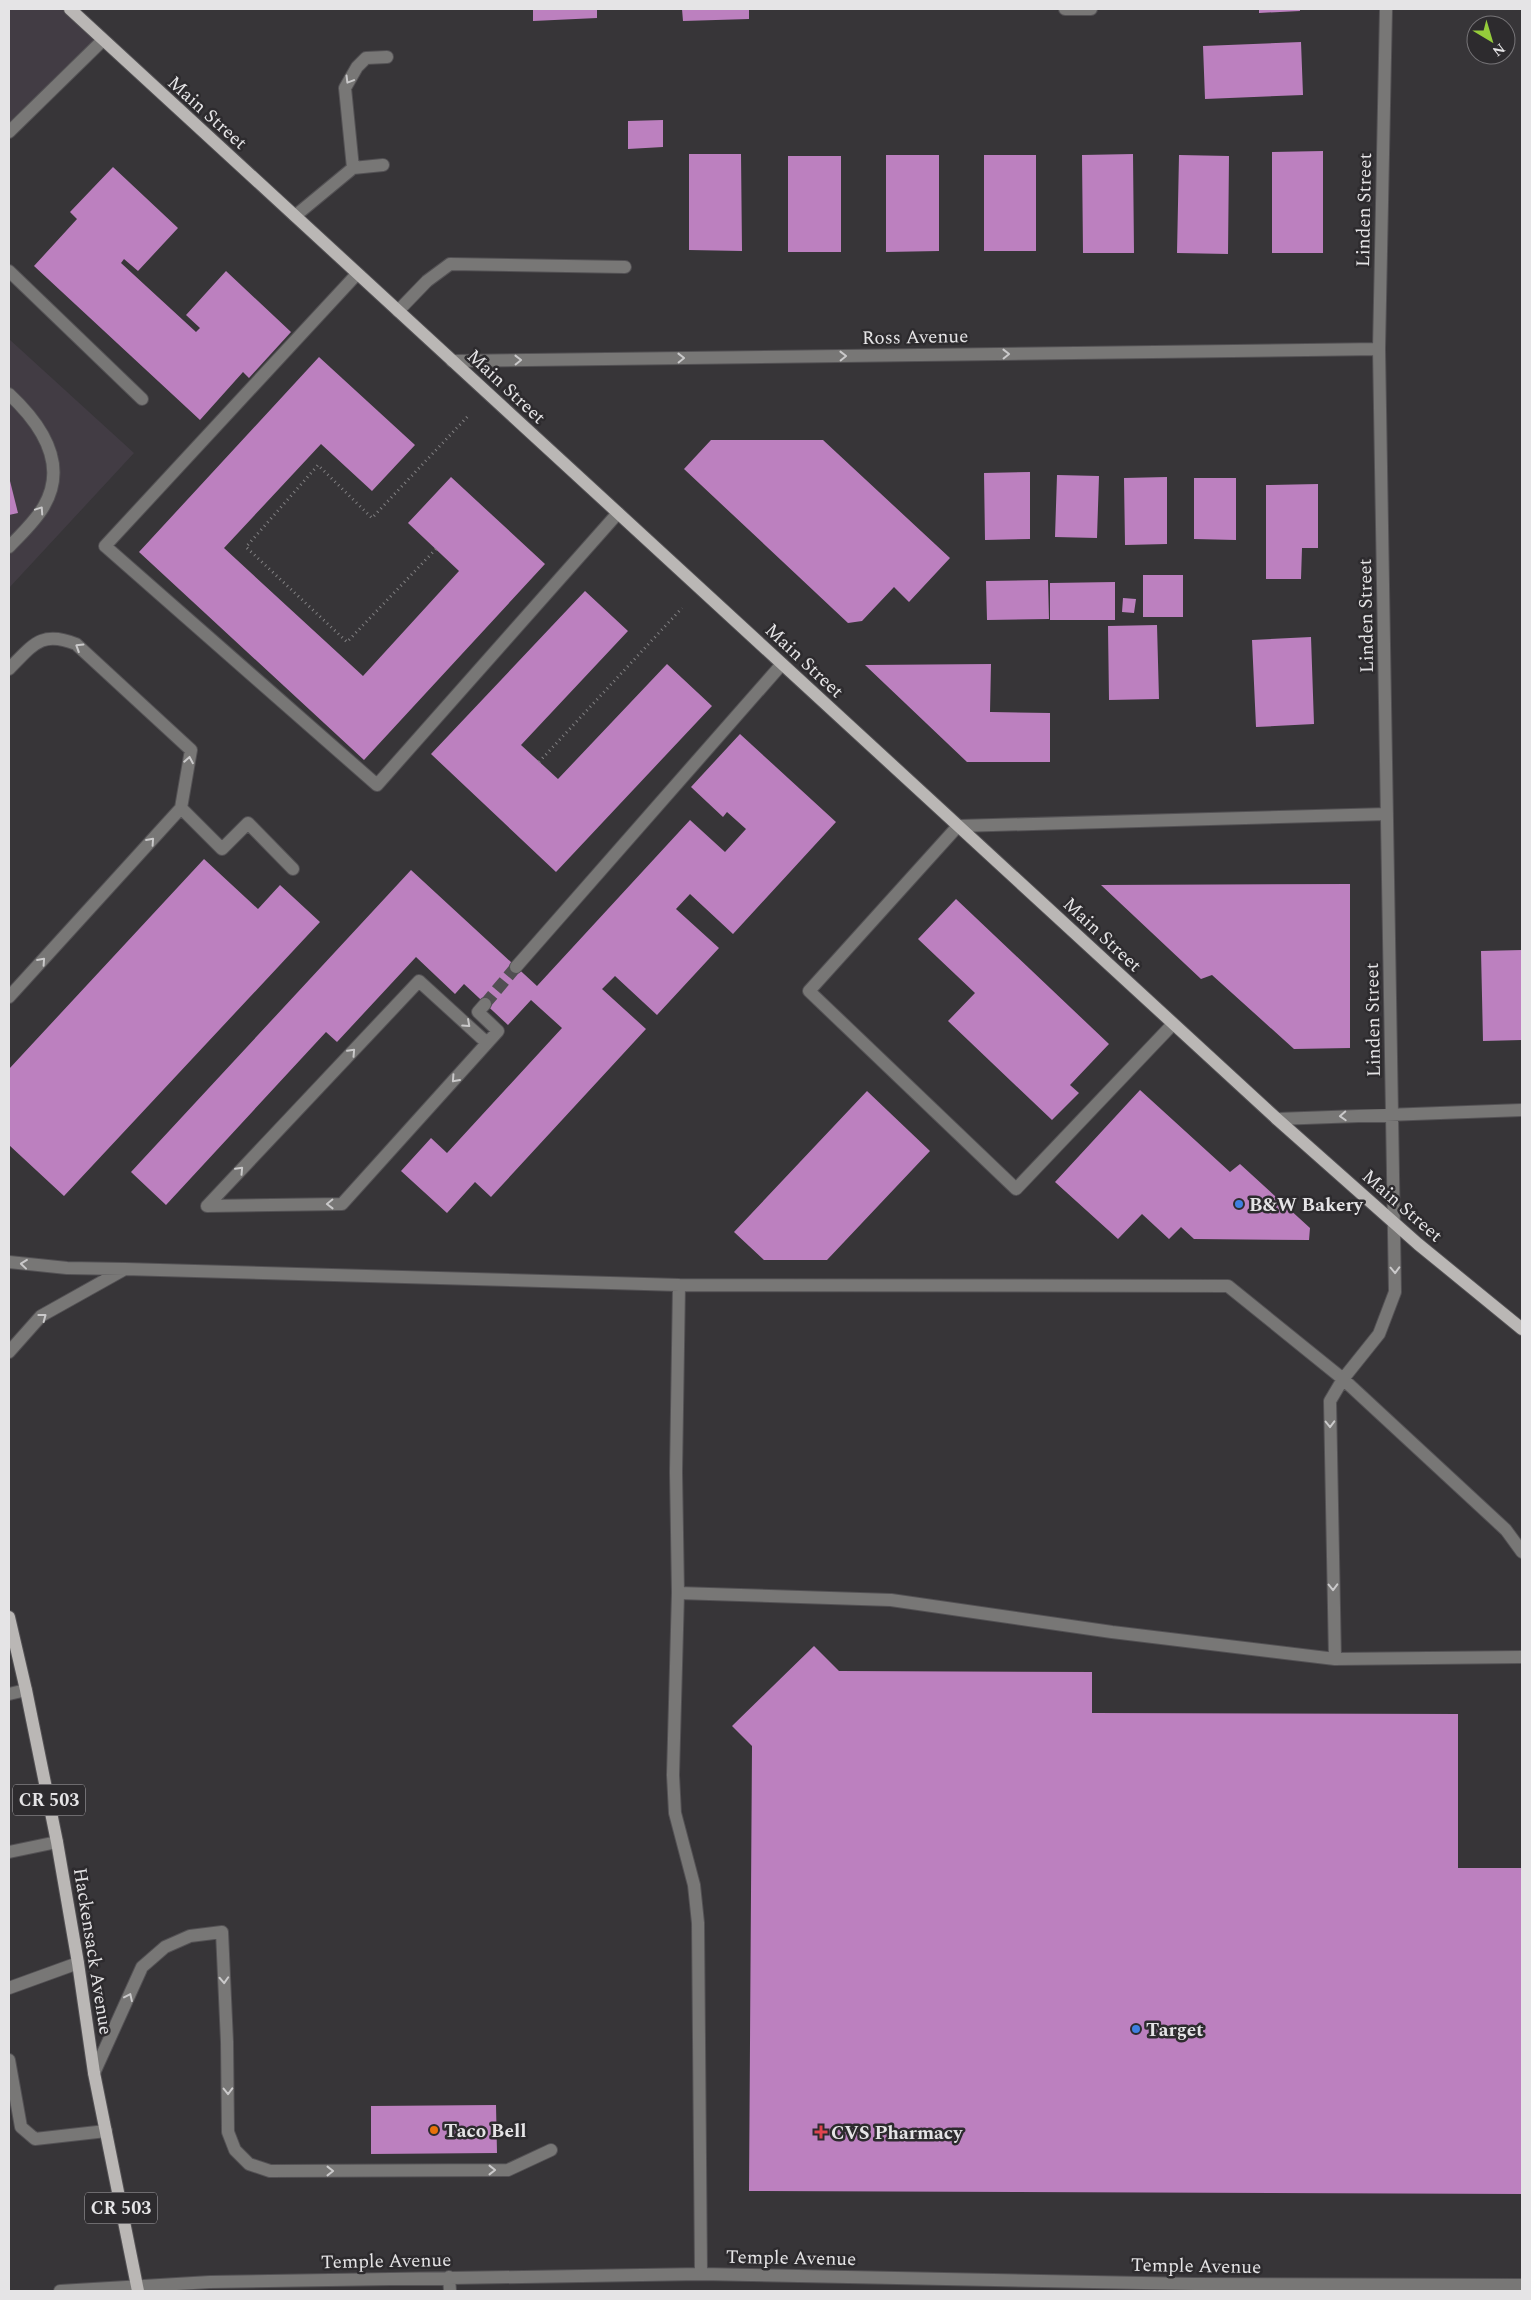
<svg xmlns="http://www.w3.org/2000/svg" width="1531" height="2300" font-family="Spectral,serif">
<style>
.built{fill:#423c44}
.building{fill:#bc80bf}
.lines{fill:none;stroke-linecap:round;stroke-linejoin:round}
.minor-tunnel{stroke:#514f52;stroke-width:12;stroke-dasharray:12 6;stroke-linecap:butt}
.minor-casing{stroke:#535154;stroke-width:14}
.major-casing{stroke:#535154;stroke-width:14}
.path{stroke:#838284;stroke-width:3;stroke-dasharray:1 4;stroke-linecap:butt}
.minor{stroke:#787776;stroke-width:12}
.major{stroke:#bab7b5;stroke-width:12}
.oneway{stroke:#cac9ca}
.shop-dot{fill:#3f7fe0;stroke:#2d2b2e;stroke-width:2}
.food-dot{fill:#e8710a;stroke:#2d2b2e;stroke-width:2}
.health-dot{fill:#e0444e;stroke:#2d2b2e;stroke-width:2}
.labels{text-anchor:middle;stroke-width:5;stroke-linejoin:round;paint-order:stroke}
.shield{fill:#2d2b2e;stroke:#aeacaf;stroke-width:1}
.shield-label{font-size:18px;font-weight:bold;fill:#e5e4e6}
.street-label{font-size:19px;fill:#e5e4e6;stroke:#2d2b2e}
.poi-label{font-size:19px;font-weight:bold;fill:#e5e4e6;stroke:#2d2b2e;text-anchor:start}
</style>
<rect width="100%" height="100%" fill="#373538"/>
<path class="built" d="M9 9H70L103 40 9 132Z
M9 339 134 453 9 588Z
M1522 2285V2291H1026Z"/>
<path class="building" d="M533 9H597V18L533 21Z
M682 9H749V19L683 21Z
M1259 9H1300V11L1259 13Z
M1301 42 1303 95 1205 99 1203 46Z
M663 120V147L628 149V121Z
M1323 151V253H1272V152Z
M689 154H741L742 251 689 250Z
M1133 154 1134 253H1083L1082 155Z
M886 155H939V251L886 252Z
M984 155H1036V251H984Z
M1179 155 1229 156 1228 254 1177 253Z
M788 156H841V252H788Z
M113 167 178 228 138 271 124 259 121 263 196 332 200 328 186 315 226 271 291 332 249 378 243 372 200 420 34 266 77 219 70 212Z
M319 357 415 445 372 491 321 444 224 548 363 676 459 571 408 523 451 477 545 564 364 760 139 552Z
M711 440H823L950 558 909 602 894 587 862 621 848 623 684 469Z
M1030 472V539L985 540 984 473Z
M1057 475 1099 476 1097 538 1055 537Z
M9 477 18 513 9 515Z
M1167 477V544L1125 545 1124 478Z
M1194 478H1236V540L1194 539Z
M1318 484V548H1302L1301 579H1266V485Z
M1143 575H1183V617H1143Z
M1048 580 1049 619 987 620 986 581Z
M1115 582V620H1050V583Z
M585 591 628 631 521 745 558 779 667 664 712 706 556 872 431 754Z
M1123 598 1136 599 1134 613 1122 612Z
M1157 625 1159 699 1109 700 1108 626Z
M1311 637 1314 724 1256 727 1252 640Z
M991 664 990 712 1050 713V762H967L865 665Z
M740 734 836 822 733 934 690 894 676 909 719 948 657 1015 615 976 602 989 646 1029 491 1197 475 1182 447 1213 401 1171 431 1138 447 1153 562 1028 531 1000 508 1025 464 984 455 994 416 957 337 1042 326 1032 166 1205 131 1172 411 870 537 986 690 820 725 852 746 829 727 812 723 817 691 787Z
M204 859 258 909 280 885 320 922 64 1196 9 1145V1069Z
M1350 884V1048L1294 1049 1212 975 1201 979 1101 885Z
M956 899 1109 1044 1070 1085 1079 1093 1052 1120 948 1021 975 993 918 939Z
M1522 950V1040L1483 1041 1481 951Z
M1140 1090 1230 1172 1240 1164 1310 1228 1309 1240 1194 1239 1181 1227 1169 1239 1142 1214 1118 1239 1055 1182Z
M867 1091 930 1151 827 1260H764L734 1232Z
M814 1646 839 1671 1092 1672V1713L1458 1714V1868H1522V2194L749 2191 752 1746 732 1726Z
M496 2105 497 2153 371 2154V2106Z"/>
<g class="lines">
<path class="minor-tunnel" d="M485 1004 516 967"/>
<g class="minor-casing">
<path id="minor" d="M1065 9H1091
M9 132 103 40
M353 168 345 88 357 67 366 58 387 57
M295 216 353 168 383 165
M9 271 142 399
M357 274 105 546 377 785 618 513
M398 311 427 281 450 264 625 267
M452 361 1379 349
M9 394C40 423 69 463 44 506 35 522 21 534 9 547
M9 669C33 645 41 630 76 644L191 750 181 808 9 997
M181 808 222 849 248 823 293 869
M516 967 782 664
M1173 1024 1016 1189 809 991 958 826 1387 814
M1277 1119 1522 1110
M207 1206 342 1204 498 1031 478 1012 485 1004
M207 1206 419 981 487 1043
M9 1262 67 1268 125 1269 41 1316 9 1352
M125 1269 679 1285
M1522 1552 1506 1530 1343 1379 1228 1286 679 1285 676 1472 678 1593 891 1600 1112 1632 1335 1659 1522 1657
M678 1593 673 1775 675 1813 694 1885 698 1923 701 2274
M1335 1659 1330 1401 1343 1379 1379 1334 1395 1292 1379 349 1386 9
M9 1694 26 1690
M9 1852 57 1842
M9 1988 78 1963
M9 2060 21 2127 35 2139 106 2131
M94 2073 142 1967 165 1947 190 1936 222 1932 227 2042 228 2132 235 2150 249 2164 270 2171 508 2170 551 2150
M449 2277 450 2291
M60 2291 210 2282 701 2274 1194 2284 1522 2285"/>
</g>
<g class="major-casing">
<path id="major" d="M70 9 1277 1119 1418 1244 1522 1329
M9 1617 26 1690 57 1842 78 1963 94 2073 138 2291"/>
</g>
<path class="path" d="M436 549 347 642 246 547 318 465 372 518 469 415
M539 762 682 608"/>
<use href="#minor" class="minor"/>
<use href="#major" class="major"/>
</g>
<defs><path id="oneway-chevron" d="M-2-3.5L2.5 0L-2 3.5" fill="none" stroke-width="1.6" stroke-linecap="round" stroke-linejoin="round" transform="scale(1.25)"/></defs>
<g class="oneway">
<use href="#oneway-chevron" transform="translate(349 80) rotate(121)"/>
<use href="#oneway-chevron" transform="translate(1006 354) rotate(-1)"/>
<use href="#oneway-chevron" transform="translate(843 356) rotate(-1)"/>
<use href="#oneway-chevron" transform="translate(681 358) rotate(-1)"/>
<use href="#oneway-chevron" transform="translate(518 360) rotate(-1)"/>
<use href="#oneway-chevron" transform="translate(40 510) rotate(-56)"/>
<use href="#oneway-chevron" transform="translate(79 647) rotate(-148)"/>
<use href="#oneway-chevron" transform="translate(189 760) rotate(-80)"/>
<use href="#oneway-chevron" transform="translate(151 841) rotate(-48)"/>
<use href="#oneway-chevron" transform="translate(42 961) rotate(-48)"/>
<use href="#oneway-chevron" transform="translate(467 1024) rotate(42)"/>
<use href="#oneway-chevron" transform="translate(352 1052) rotate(-47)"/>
<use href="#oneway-chevron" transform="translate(455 1079) rotate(132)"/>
<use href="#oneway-chevron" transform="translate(1343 1116) rotate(177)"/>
<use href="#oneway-chevron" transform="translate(240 1170) rotate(-47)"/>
<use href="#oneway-chevron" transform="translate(330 1204) rotate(179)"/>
<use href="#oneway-chevron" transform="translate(24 1264) rotate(-174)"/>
<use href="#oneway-chevron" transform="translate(1395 1270) rotate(88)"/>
<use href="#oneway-chevron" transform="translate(43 1317) rotate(-37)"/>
<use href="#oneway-chevron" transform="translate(1330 1424) rotate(89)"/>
<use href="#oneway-chevron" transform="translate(1333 1587) rotate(89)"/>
<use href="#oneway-chevron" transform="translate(224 1980) rotate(87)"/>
<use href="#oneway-chevron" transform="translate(129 1997) rotate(-65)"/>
<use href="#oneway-chevron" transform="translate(228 2091) rotate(89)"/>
<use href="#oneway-chevron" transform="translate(492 2170)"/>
<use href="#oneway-chevron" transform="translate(330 2171)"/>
</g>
<g class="shop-dot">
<circle cx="1239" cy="1204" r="5"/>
<circle cx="1136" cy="2029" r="5"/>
</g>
<circle class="food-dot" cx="434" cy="2130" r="5"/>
<path class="health-dot" d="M818.5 2124.5h5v5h5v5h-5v5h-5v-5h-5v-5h5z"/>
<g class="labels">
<g class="shield">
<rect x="13" y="1784.5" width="72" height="31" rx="4"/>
<rect x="85" y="2192.5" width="72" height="31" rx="4"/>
</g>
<g class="shield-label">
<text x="49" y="1806">CR 503</text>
<text x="121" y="2214">CR 503</text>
</g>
<g class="street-label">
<text transform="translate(208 112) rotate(42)" y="7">Main Street</text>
<text transform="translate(1363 210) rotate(-89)" y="7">Linden Street</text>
<text transform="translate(915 336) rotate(-1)" y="7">Ross Avenue</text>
<text transform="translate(507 386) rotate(43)" y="7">Main Street</text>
<text transform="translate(1365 616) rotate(-91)" y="7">Linden Street</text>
<text transform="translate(805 660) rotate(43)" y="7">Main Street</text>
<text transform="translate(1103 934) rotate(43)" y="7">Main Street</text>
<text transform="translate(1372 1020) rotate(-91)" y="7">Linden Street</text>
<text transform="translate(1403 1205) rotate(41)" y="7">Main Street</text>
<text transform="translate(94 1951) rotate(81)" y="7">Hackensack Avenue</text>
<text transform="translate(791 2257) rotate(1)" y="7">Temple Avenue</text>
<text transform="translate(386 2260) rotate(-1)" y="7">Temple Avenue</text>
<text transform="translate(1196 2265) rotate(1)" y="7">Temple Avenue</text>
</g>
<g class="poi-label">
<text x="1249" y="1211">B&amp;W Bakery</text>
<text x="1146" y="2036">Target</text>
<text x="444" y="2137">Taco Bell</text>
<text x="831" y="2139">CVS Pharmacy</text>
</g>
</g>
<rect width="1531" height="2300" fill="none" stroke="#e5e4e6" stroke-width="20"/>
<g transform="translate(1491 40) rotate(142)"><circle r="24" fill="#2d2b2e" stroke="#777578"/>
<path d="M0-4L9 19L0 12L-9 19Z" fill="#95cc3b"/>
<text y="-8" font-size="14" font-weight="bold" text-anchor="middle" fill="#e5e4e6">N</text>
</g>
</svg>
